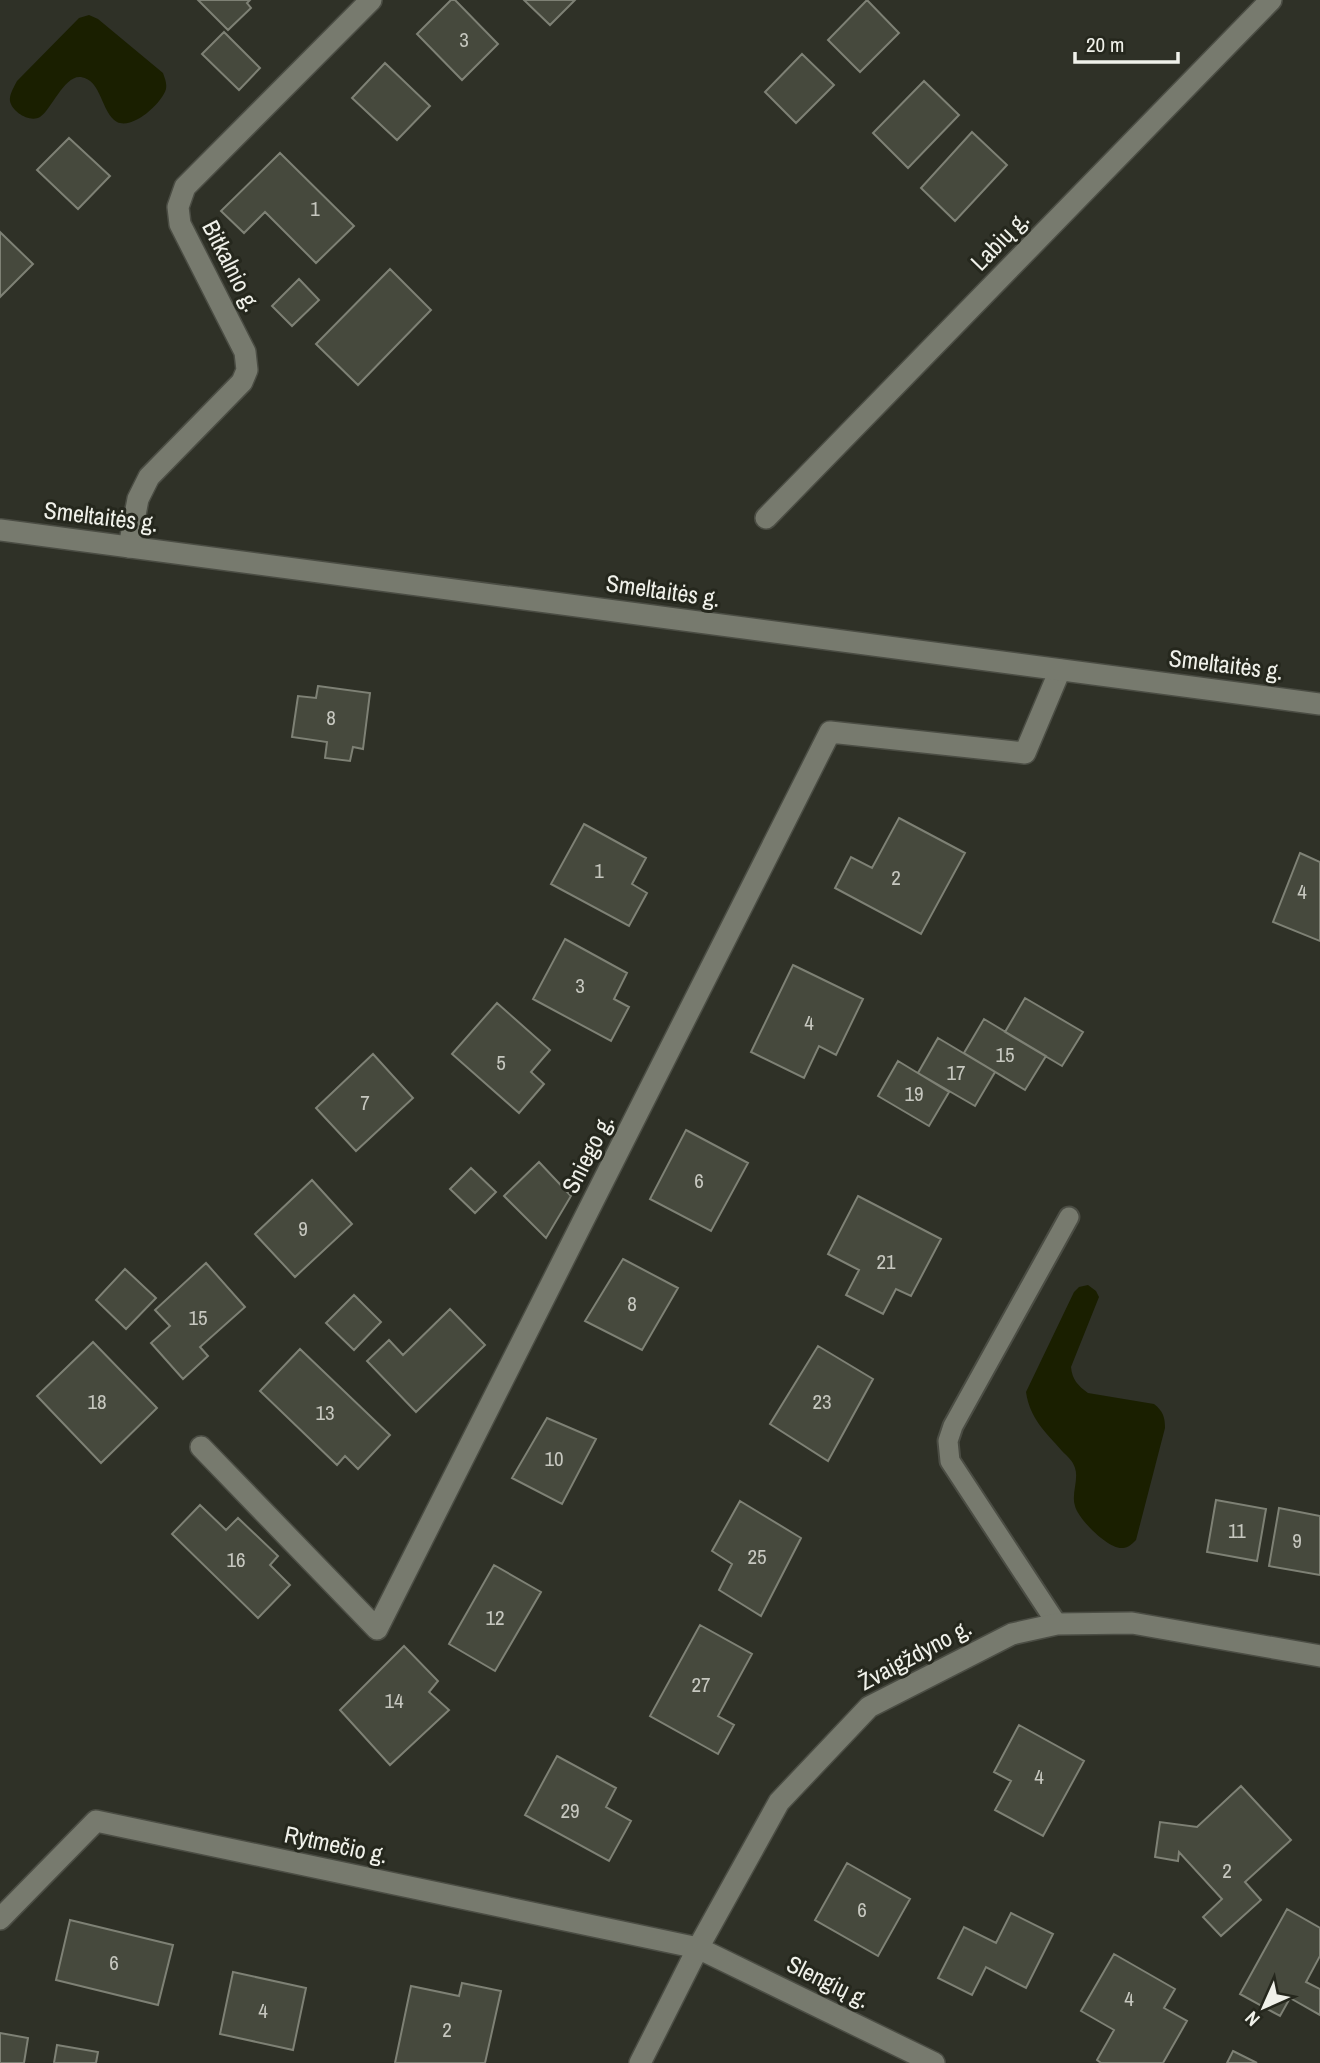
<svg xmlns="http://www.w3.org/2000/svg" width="1320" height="2063" font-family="'Archivo Narrow',sans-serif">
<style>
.water{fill:#1a1f00}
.building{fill:#46493d;stroke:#7e8175;stroke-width:2}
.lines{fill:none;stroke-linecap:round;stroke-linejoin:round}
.lane-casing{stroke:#4b4d44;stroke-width:23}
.street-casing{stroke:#4b4d44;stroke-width:24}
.secondary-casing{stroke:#4b4d44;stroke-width:24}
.lane{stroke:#777a6e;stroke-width:19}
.street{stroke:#777a6e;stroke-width:21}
.secondary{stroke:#777a6e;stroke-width:21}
.labels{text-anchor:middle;stroke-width:6;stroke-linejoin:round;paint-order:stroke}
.number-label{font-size:21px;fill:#c6c7bf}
.street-label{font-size:24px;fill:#f0f1ea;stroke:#25271d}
</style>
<rect width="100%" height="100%" fill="#2f3127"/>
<path class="water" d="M89 15 98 19 163 73C165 79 167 83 166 89 162 103 133 130 117 122 101 113 102 80 81 77 64 75 52 109 40 117 30 123 12 112 10 101 9 95 14 87 17 81L79 18Z
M1088 1285 1096 1291 1099 1297 1071 1367C1072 1379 1078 1386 1088 1393L1154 1404C1163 1411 1165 1417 1165 1428L1136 1540C1132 1544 1128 1548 1123 1548 1109 1550 1078 1519 1075 1506 1071 1494 1079 1480 1075 1468 1073 1461 1067 1456 1062 1451 1045 1431 1030 1419 1026 1392L1074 1292 1079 1287Z"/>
<path class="building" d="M198 0H250L247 3 251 8 228 30Z
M451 0H455L498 44 462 80 417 34Z
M524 0H575L550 25Z
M867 0 899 33 860 72 828 40Z
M224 32 260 68 239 90 202 54Z
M802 54 834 85 796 123 765 92Z
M385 63 430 106 397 140 352 98Z
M924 81 959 115 908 168 873 133Z
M972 132 1007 165 955 221 921 188Z
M69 138 110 176 78 209 37 170Z
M280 153 354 226 316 263 265 212 244 233 221 211Z
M0 232 33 264 0 297Z
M390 269 431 310 358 385 316 344Z
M299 279 319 300 292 326 272 306Z
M318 686 370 693 363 749 353 747 350 761 325 758 327 742 292 737 298 696 316 698Z
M899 818 965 853 921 934 835 888 851 857 872 868Z
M584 824 646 858 632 884 647 893 629 926 551 884Z
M1300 853 1320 862V941L1273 922Z
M565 939 627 973 614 999 629 1007 611 1041 533 999Z
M793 965 863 999 836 1055 819 1046 804 1078 751 1052Z
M1025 998 1083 1032 1062 1066 1005 1032Z
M497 1003 550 1050 531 1072 544 1084 519 1113 452 1054Z
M984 1019 1046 1056 1025 1090 964 1053Z
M938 1038 995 1072 975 1106 918 1073Z
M373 1054 413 1098 356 1151 316 1108Z
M898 1061 949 1092 929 1126 878 1096Z
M686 1130 748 1163 711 1231 650 1199Z
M539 1162 571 1196 546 1238 504 1196Z
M471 1168 496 1192 475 1213 450 1189Z
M312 1180 352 1224 295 1277 255 1234Z
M858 1196 941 1239 911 1296 896 1289 883 1314 846 1295 859 1270 828 1254Z
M623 1259 678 1288 642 1350 585 1321Z
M206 1263 245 1307 200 1347 208 1356 183 1379 151 1343 170 1326 155 1310Z
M125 1269 156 1298 126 1329 96 1300Z
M354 1295 381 1322 354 1350 326 1323Z
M450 1309 485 1345 416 1412 367 1361 389 1340 403 1355Z
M93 1342 157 1408 101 1463 37 1396Z
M818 1346 873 1379 828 1461 770 1424Z
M300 1349 390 1435 358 1469 345 1456 337 1465 260 1391Z
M547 1418 596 1439 562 1504 512 1478Z
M1216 1500 1266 1509 1257 1561 1207 1552Z
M740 1501 801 1538 761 1616 719 1590 732 1564 712 1551Z
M200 1505 226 1530 238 1518 278 1556 270 1565 290 1585 258 1618 172 1534Z
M1279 1508 1320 1516V1575L1269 1566Z
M494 1565 541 1592 495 1671 449 1644Z
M700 1625 752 1654 718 1716 734 1725 718 1754 650 1716Z
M404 1646 438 1681 429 1692 449 1710 390 1765 340 1710Z
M1019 1725 1084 1761 1043 1836 995 1810 1011 1781 994 1772Z
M557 1756 616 1788 606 1807 631 1821 609 1861 525 1815Z
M1241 1786 1291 1840 1245 1882 1261 1900 1221 1936 1203 1917 1222 1899 1179 1852 1178 1861 1155 1857 1160 1822 1197 1827Z
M847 1863 910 1899 878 1956 815 1920Z
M1287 1909 1320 1928V1956L1306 1982 1320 1989V2015L1290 1998 1280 2016 1240 1994Z
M1011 1913 1053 1934 1026 1988 986 1967 972 1995 938 1978 964 1927 996 1943Z
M70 1920 173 1945 158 2005 56 1980Z
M1114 1954 1175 1989 1164 2008 1187 2021 1163 2063H1101L1097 2060 1114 2030 1081 2011Z
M233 1972 306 1988 293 2050 220 2034Z
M462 1983 501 1991 485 2063H395L411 1986 459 1996Z
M0 2033 28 2038 24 2063H0Z
M57 2045 98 2052 96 2063H54Z
M1233 2051 1257 2063H1227Z"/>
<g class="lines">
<g class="lane-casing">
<path id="lane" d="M1057 1624 950 1461 948 1441 953 1426 1069 1217"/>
</g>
<g class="street-casing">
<path id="street" d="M766 518 1271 0
M129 547 138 499 149 477 242 382 247 370 245 352 180 224 178 207 185 187 371 0
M201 1447 377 1629 830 732 1025 753 1060 670
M0 1919 96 1821 698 1948 934 2063
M640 2063 698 1948 779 1802 869 1707 1012 1634 1057 1624 1132 1623 1320 1656"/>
</g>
<g class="secondary-casing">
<path id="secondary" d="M0 530 1320 704"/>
</g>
<use href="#lane" class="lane"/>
<use href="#street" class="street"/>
<use href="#secondary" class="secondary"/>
</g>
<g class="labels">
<g class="number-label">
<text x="464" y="47">3</text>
<text x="315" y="216">1</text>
<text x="331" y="725">8</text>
<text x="599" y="878">1</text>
<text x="896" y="885">2</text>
<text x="1302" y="899">4</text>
<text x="580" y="993">3</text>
<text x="809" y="1030">4</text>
<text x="1005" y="1062">15</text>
<text x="501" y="1070">5</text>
<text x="956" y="1080">17</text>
<text x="914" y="1101">19</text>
<text x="365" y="1110">7</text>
<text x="699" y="1188">6</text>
<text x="303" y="1236">9</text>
<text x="886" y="1269">21</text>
<text x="632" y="1311">8</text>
<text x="198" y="1325">15</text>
<text x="97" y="1409">18</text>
<text x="822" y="1409">23</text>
<text x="325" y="1420">13</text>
<text x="554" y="1466">10</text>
<text x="1237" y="1538">11</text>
<text x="1297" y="1548">9</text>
<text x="757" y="1564">25</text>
<text x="236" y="1567">16</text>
<text x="495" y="1625">12</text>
<text x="701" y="1692">27</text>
<text x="394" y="1708">14</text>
<text x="1039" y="1784">4</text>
<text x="570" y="1818">29</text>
<text x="1227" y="1878">2</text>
<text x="862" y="1917">6</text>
<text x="114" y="1970">6</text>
<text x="1129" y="2006">4</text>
<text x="263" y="2018">4</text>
<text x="447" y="2037">2</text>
</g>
<g class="street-label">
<text transform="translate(1000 241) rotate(-46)" y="8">Labių g.</text>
<text transform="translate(231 266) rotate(63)" y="8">Bitkalnio g.</text>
<text transform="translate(101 517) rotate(7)" y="8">Smeltaitės g.</text>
<text transform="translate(663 591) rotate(8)" y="8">Smeltaitės g.</text>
<text transform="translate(1226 665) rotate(7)" y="8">Smeltaitės g.</text>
<text transform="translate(588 1154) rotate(-63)" y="8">Sniego g.</text>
<text transform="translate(915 1655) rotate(-28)" y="8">Žvaigždyno g.</text>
<text transform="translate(336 1845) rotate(12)" y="8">Rytmečio g.</text>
<text transform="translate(828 1982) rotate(26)" y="8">Slengių g.</text>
</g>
</g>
<g transform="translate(1264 2007) rotate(225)" stroke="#25271d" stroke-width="5" paint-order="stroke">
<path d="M0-5L12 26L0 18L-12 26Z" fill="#f0f1ea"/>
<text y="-10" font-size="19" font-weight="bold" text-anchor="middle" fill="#f0f1ea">N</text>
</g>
<path d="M1075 52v10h103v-10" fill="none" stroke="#f0f1ea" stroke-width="3.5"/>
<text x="1086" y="52" font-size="21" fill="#f0f1ea" stroke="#25271d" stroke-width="5" paint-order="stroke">20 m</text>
</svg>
